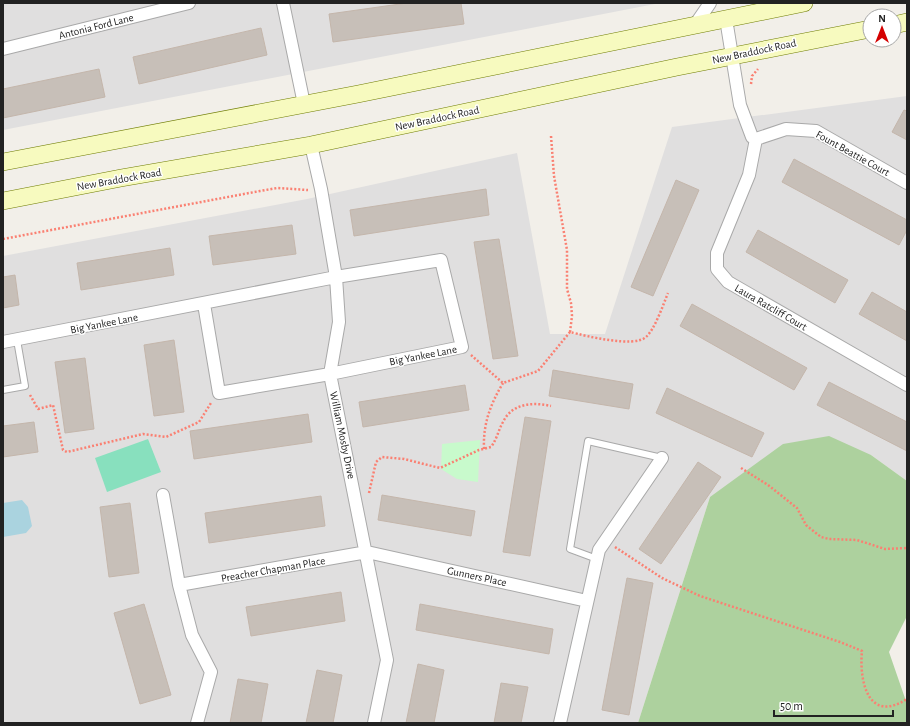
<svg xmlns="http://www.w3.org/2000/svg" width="910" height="726" font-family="'Alegreya Sans',sans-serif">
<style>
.residential{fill:#e0dfdf}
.forest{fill:#add19e}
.park{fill:#c8facc}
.pitch{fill:#88e0be}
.water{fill:#aad3df}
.building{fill:#c7bfb8;stroke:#c4b6ab}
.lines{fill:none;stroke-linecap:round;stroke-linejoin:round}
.service-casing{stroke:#a9a9a9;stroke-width:8}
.minor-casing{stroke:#a9a9a9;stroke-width:14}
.secondary-casing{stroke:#707d05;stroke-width:18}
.path{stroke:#fa8072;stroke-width:2.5;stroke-dasharray:2 2;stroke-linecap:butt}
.service{stroke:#fff;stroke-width:6}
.minor{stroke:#fff;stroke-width:12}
.secondary{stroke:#f7fabf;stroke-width:17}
.labels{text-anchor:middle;stroke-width:3;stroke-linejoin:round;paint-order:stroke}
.street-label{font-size:11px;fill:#222;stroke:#fff}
</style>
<rect width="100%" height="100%" fill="#f2efe9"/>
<path class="residential" d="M3 3H660L3 130Z
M907 96V481L871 455 710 497 638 723H3V256L307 199 517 153 550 334H605L672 127Z"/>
<path class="forest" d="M829 436 871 455 907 481V616L889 652 907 704V723H638L710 497 783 444Z"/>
<path class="park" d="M480 440 478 482 457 479 441 469 442 444Z"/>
<path class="pitch" d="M148 439 161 472 107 492 95 458Z"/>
<path class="water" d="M22 500 28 507 32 526 26 533 3 537V503Z"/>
<path class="building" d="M407 3H461L464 24 333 42 329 14Z
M261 28 267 55 139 84 133 57Z
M99 69 105 97 3 118V89Z
M904 110 907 111V140L892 132Z
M794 159 907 220V230L899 245 782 182Z
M676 180 699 190 653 296 631 287Z
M486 189 489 215 354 236 350 210Z
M292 225 296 254 213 265 209 236Z
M758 230 848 280 835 303 746 252Z
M499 239 518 356 493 359 474 242Z
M170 248 174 275 81 290 77 263Z
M15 275 19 305 3 308V277Z
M872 292 907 312V341L859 314Z
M692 304 807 368 794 390 680 326Z
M174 340 184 412 154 416 144 345Z
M85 358 94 429 65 433 55 362Z
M553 370 633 384 629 409 549 396Z
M829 382 907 422V451L817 405Z
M465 385 469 410 363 427 359 402Z
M667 388 764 433 752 457 656 413Z
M308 414 312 442 194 459 190 431Z
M525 417 551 421 530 556 503 552Z
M34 422 38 452 3 457V426Z
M698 462 721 477 661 564 639 549Z
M382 495 475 511 471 536 378 520Z
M321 496 325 526 209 543 205 513Z
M130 503 139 573 109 577 100 507Z
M627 578 653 583 629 715 602 710Z
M341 592 345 621 251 636 246 607Z
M144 604 171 695 140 704 114 613Z
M420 604 553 629 549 654 416 630Z
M418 664 444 670 434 723H406Z
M317 670 342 675 333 723H306Z
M238 679 268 684 261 723H230Z
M501 683 528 687 521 723H494Z"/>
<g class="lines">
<g class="service-casing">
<path id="service" d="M3 390 25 386 17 340
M597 559 570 549 588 441 662 458"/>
</g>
<g class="minor-casing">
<path id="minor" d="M283 3 304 104
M726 19 740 105 752 137 756 139 786 129 816 131 907 183
M695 25 710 3
M3 49 189 3
M756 139 749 175 717 253V269L728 282 907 385
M311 145 321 189 336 277 339 322 330 374 387 660 374 723
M3 342 336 277 441 260 462 347 330 374 219 393 204 304
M163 495 179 585 192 635 211 672 197 723
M179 585 367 552 587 601
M560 723 599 550 662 458"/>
</g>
<g class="secondary-casing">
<path id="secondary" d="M894 25 907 22
M3 162 358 94 804 3
M3 201 121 178 311 145 677 67 870 29"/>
</g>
<path class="path" d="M751 84 752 76 758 69
M551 136 554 176 567 250V289L571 303 572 316 570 332
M3 239 260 191 277 188 308 190
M471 355 503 383 538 371 570 332C586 336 634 348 646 337 655 329 663 305 668 293
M30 395 38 409 53 405 63 450 67 452 143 434 166 437 199 422 211 403
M484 449C483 424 490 405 503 383
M741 468 768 485 797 508 806 525 821 537 829 539 857 540 885 549 907 548
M369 493 376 462 382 457 404 459 440 468 479 450 491 447C497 439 498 431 503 422 512 403 533 402 551 406
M615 547 662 578 700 596 840 642 862 651C859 681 868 724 907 699"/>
<use href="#service" class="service"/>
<use href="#minor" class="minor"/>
<use href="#secondary" class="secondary"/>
</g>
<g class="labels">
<g class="street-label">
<text transform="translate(96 26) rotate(-14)" y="4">Antonia Ford Lane</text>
<text transform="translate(754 51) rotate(-12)" y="4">New Braddock Road</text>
<text transform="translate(437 118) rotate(-12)" y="4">New Braddock Road</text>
<text transform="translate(853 153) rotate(29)" y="4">Fount Beattie Court</text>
<text transform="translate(119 179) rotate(-10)" y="4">New Braddock Road</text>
<text transform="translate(771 307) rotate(30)" y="4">Laura Ratcliff Court</text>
<text transform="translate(104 323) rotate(-11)" y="4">Big Yankee Lane</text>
<text transform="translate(423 355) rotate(-11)" y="4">Big Yankee Lane</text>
<text transform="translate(343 435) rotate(78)" y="4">William Mosby Drive</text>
<text transform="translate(273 569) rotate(-10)" y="4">Preacher Chapman Place</text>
<text transform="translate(477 576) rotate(12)" y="4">Gunners Place</text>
</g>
</g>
<rect width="910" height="726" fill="none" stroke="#222222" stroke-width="8"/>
<g transform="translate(882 28)"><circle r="19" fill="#ffffff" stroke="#a7a7a7"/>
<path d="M0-3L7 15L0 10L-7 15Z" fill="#d40000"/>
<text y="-6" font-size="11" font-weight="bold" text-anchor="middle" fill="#222222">N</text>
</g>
<path d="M774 710v6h119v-6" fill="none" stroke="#222222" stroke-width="2"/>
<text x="780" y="710" font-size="12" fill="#222222" stroke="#ffffff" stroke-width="3" paint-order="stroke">50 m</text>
</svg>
